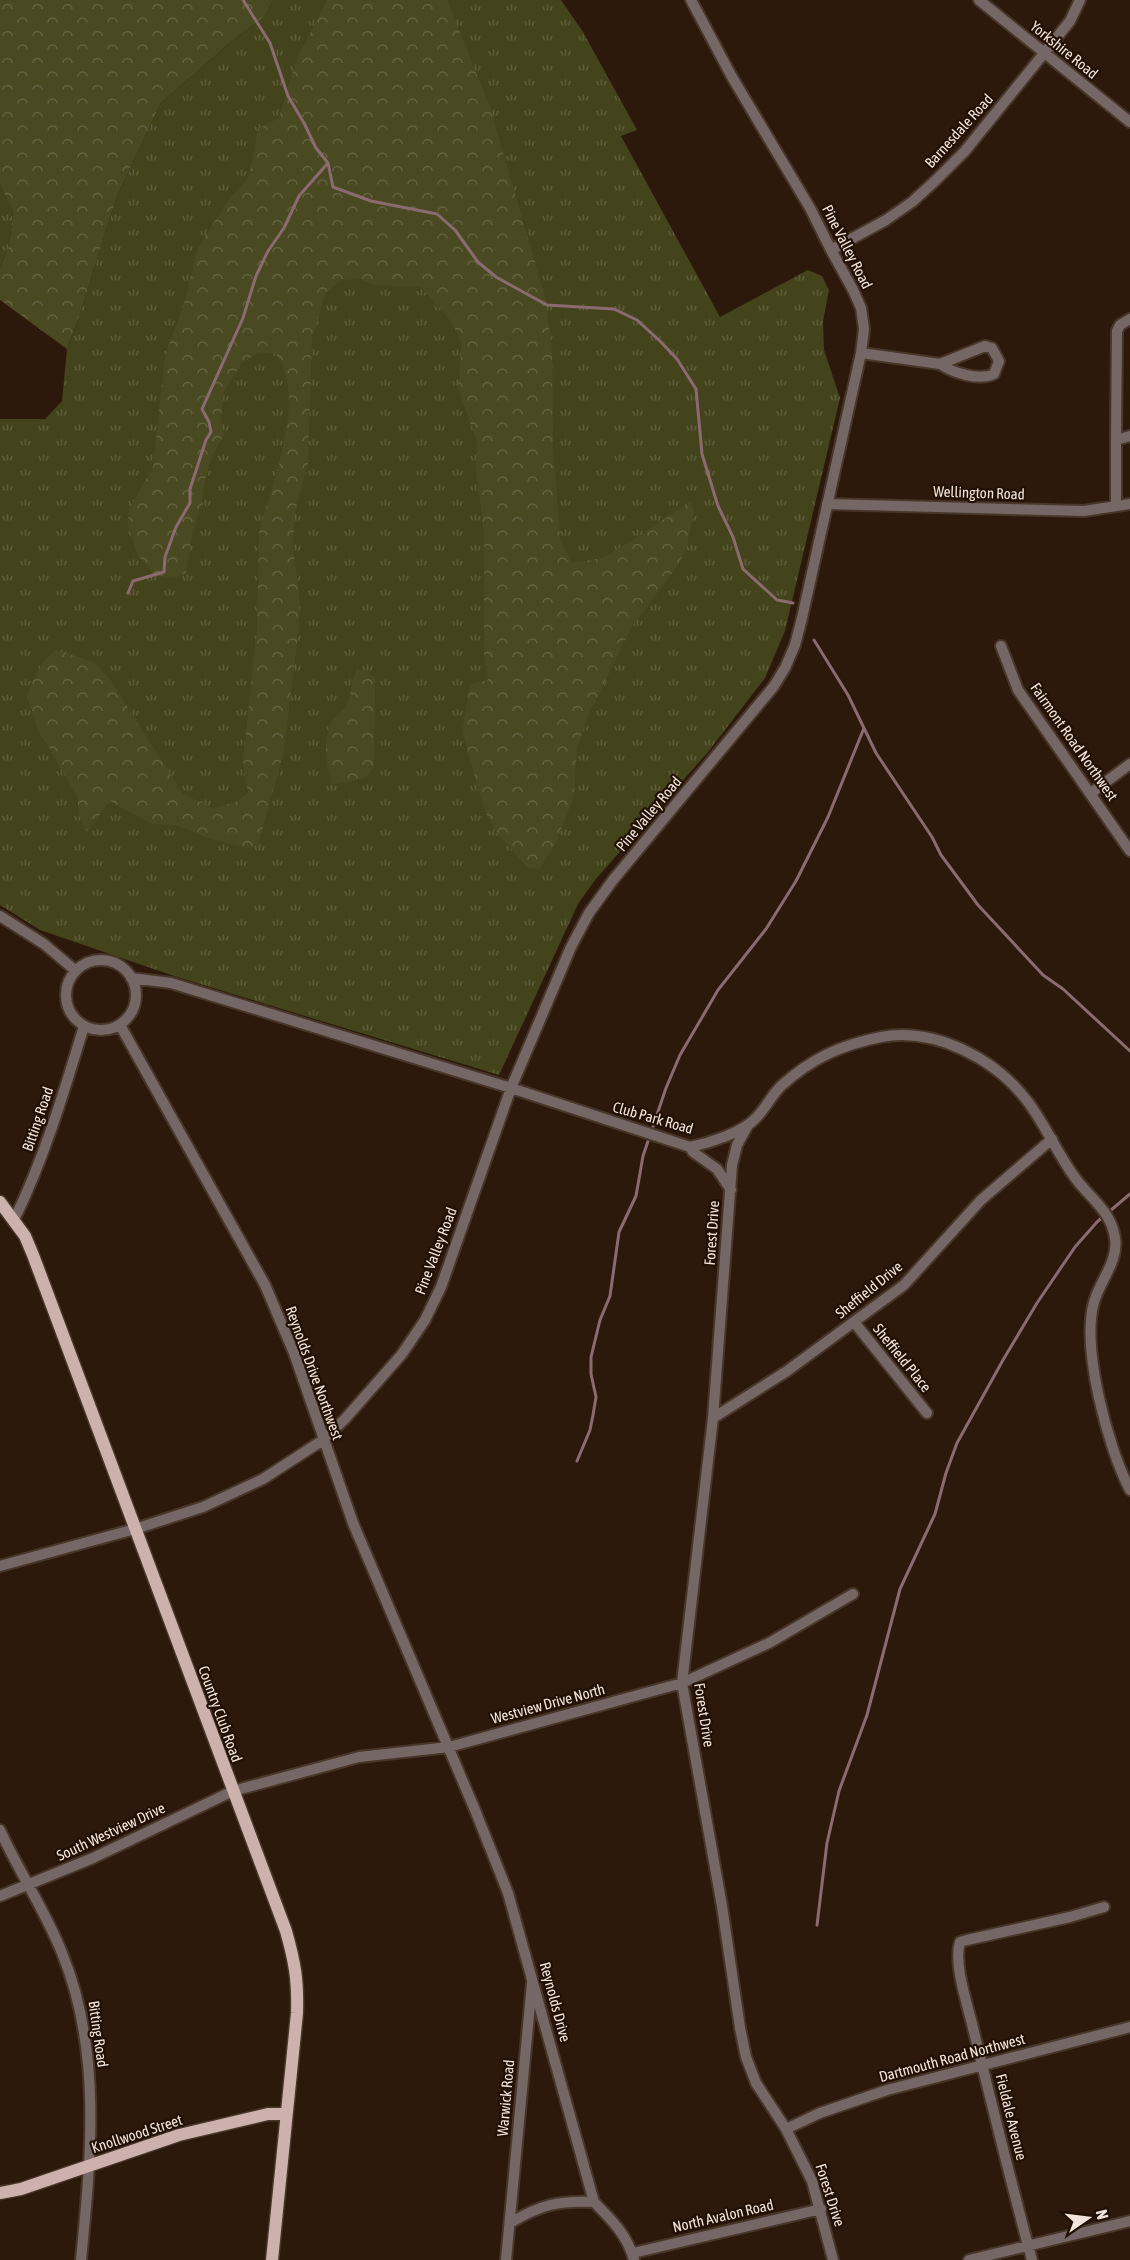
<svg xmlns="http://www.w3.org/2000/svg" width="1130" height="2260" font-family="'Asap Condensed',sans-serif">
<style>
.grass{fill:url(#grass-tufts)}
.forest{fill:url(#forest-crowns)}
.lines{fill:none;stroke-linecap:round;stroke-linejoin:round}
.stream{stroke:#8b6b71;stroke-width:3}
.minor-casing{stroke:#483629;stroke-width:14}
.major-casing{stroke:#483629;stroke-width:15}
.minor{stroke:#746765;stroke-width:10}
.major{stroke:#cdb1ad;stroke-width:12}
.labels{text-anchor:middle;stroke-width:4.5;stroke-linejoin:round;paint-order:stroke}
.street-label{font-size:15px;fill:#f3e5dc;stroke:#221004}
</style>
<defs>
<pattern id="grass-tufts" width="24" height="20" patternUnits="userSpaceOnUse" patternTransform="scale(1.5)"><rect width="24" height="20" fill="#43431c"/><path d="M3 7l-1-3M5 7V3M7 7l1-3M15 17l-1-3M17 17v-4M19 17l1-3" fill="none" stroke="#5f5e3c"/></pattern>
<pattern id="forest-crowns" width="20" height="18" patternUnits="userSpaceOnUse" patternTransform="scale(1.5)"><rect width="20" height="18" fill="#494922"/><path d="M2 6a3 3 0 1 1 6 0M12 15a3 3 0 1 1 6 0" fill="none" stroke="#646342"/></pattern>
</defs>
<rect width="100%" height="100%" fill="#2c190c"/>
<path class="grass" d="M273 0H561L583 32 637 130 621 136 720 317 808 270 822 276 829 290 823 322 824 350 840 398 785 631 765 678 708 752 595 880 578 904 499 1075 177 977 40 930 0 905V419H45L62 401 67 349 80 314 117 196 161 103 233 40 265 16Z
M0 185 13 212 9 246 0 268Z"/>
<path class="forest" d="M0 0H273L265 16 233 40 161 103 117 196 80 314 67 349 0 300V268L9 246 13 212 0 185Z
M327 0H447L490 108 545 296 552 351 553 448 560 538 571 563 602 558 636 538 691 501 694 513 686 549 678 565 631 628 588 716 577 748 574 796 556 843 539 869 528 868 495 831 484 809 462 731 470 684 488 680 484 654V533L476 468 478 445 458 388 462 343 451 321 421 287 373 285 358 278 340 281 325 293 312 340 308 463 295 512 293 549 299 591V627L283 755 258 845 249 848 210 839 179 826 152 824 110 801 87 832 79 815 77 796 38 729 27 696 34 678 45 660 56 650 94 662 111 681 183 794 212 808 236 802 248 793 243 761 257 628 259 532 279 465 288 419 289 392 284 367 276 354 259 352 241 364 224 392 221 416 224 435 213 454 205 479 201 506 193 530 186 573 173 578 154 575 138 555 128 527 129 508 153 468 165 355 184 304 198 247 230 198 249 177 258 129 279 118 296 60Z
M358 669 367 671 375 678 374 767 366 778 331 785C328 765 321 740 332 721 336 715 344 711 347 704 354 692 349 680 358 669Z"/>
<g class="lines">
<path class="stream" d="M243 0 270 43 288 96 304 123 316 148 328 163 333 187 371 201 437 214 455 230 478 262 496 277 547 305 614 309 637 320 661 342 677 359 696 389 702 454 718 506 733 537 743 569 777 600 793 603
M128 593 133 581 164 572 165 557 176 527 190 503V489L206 440 211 432 209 422 202 409 243 318 256 276 268 251 284 228 299 196 328 163
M814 640 848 695 876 753 932 837 941 855 978 905 1043 975 1063 989 1130 1051
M577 1461 590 1430 593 1415 596 1397 591 1374V1357L600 1320 610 1296 619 1232 636 1196 643 1156 666 1088 680 1055 718 990 766 929 796 881 828 817 864 728
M817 1925 827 1843 839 1791 867 1715 900 1589 935 1514 946 1473 957 1443 1003 1360 1037 1303 1075 1247 1097 1222 1130 1194"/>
<g class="minor-casing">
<path id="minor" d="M979 0 1130 122
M831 250 886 220 912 202 935 181 965 151 1070 21 1080 0
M1130 319 1120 325 1117 331 1116 440 1130 436
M861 353 940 364 985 346 992 348 999 361 994 374C979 381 953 373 940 364
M827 504 1084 511 1130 504
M1116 506V440
M1001 646 1018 690 1130 851
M1091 793 1130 764
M0 916 44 944 76 971
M66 995a35 35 0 1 1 70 0a35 35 0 1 1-70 0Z
M131 978 171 983 511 1088 690 1147C709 1143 742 1133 756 1118 765 1109 771 1096 781 1086 812 1058 841 1045 881 1037 935 1027 996 1059 1028 1102 1046 1126 1058 1155 1076 1179 1091 1199 1111 1211 1115 1238 1119 1260 1100 1281 1094 1302 1081 1348 1108 1448 1130 1490
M120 1025 265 1285 294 1353 353 1523 475 1810 508 1893 594 2202C611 2219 628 2236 634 2260
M748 1125 737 1145 732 1165 713 1418 682 1683 722 1906 740 2028 746 2057 756 2083 786 2129 812 2181 833 2260
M690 1147 693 1152 717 1169 731 1190
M14 1220C44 1159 64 1092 84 1026
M854 1322 927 1413
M713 1418 787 1371 904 1285 981 1200 1052 1139
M0 1566 135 1529 203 1507 263 1479 323 1440 345 1419 402 1354 425 1320 441 1287 511 1088 571 947 589 913 613 880 774 686 785 668 795 645 802 618 861 353 864 329 861 308 853 290 831 250 810 208 732 77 691 0
M0 1830C19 1872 45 1910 62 1953 102 2050 91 2158 81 2260
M0 1896 93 1858 233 1791 359 1757 449 1747 682 1683 769 1643 853 1594
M786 2129 820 2113 887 2090 1130 2027
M510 2223C540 2205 559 2200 594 2202
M633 2253 821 2209
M506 2260 532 1983
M969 2260 1130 2221
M1032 2260C1011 2183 992 2105 973 2028 968 2006 953 1964 960 1942L967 1940 1070 1917 1104 1907"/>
</g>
<g class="major-casing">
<path id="major" d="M0 1202 25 1236 33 1255 286 1931C295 1963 298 1980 297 2013L272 2260
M0 2193 21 2189 179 2135 268 2114H286"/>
</g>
<use href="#minor" class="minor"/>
<use href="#major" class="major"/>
</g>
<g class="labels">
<g class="street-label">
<text transform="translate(1064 50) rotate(39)" y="5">Yorkshire Road</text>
<text transform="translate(959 131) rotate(-48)" y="5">Barnesdale Road</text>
<text transform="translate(847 247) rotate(63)" y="5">Pine Valley Road</text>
<text transform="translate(979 493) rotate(2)" y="5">Wellington Road</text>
<text transform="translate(1074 742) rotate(55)" y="5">Fairmont Road Northwest</text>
<text transform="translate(649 814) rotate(-50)" y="5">Pine Valley Road</text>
<text transform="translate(653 1118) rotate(16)" y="5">Club Park Road</text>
<text transform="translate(38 1119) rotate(-71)" y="5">Bitting Road</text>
<text transform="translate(712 1233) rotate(-86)" y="5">Forest Drive</text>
<text transform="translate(436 1251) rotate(-69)" y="5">Pine Valley Road</text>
<text transform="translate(869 1290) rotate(-39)" y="5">Sheffield Drive</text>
<text transform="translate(902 1358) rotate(51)" y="5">Sheffield Place</text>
<text transform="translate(314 1373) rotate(70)" y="5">Reynolds Drive Northwest</text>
<text transform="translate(548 1704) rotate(-15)" y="5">Westview Drive North</text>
<text transform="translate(220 1714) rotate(70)" y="5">Country Club Road</text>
<text transform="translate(704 1715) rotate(81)" y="5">Forest Drive</text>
<text transform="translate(111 1832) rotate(-25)" y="5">South Westview Drive</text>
<text transform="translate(555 2002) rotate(75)" y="5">Reynolds Drive</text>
<text transform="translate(98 2034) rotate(82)" y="5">Bitting Road</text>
<text transform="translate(952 2058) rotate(-15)" y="5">Dartmouth Road Northwest</text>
<text transform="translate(506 2098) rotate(-85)" y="5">Warwick Road</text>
<text transform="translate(1011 2117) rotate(76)" y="5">Fieldale Avenue</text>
<text transform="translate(137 2134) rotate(-18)" y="5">Knollwood Street</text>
<text transform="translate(830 2195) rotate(72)" y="5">Forest Drive</text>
<text transform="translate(723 2216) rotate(-13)" y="5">North Avalon Road</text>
</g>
</g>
<g transform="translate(1088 2218) rotate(76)" stroke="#221004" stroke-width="4.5" paint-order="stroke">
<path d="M0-4.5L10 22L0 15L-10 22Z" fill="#f3e5dc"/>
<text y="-9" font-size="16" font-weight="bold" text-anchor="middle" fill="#f3e5dc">N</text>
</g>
</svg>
